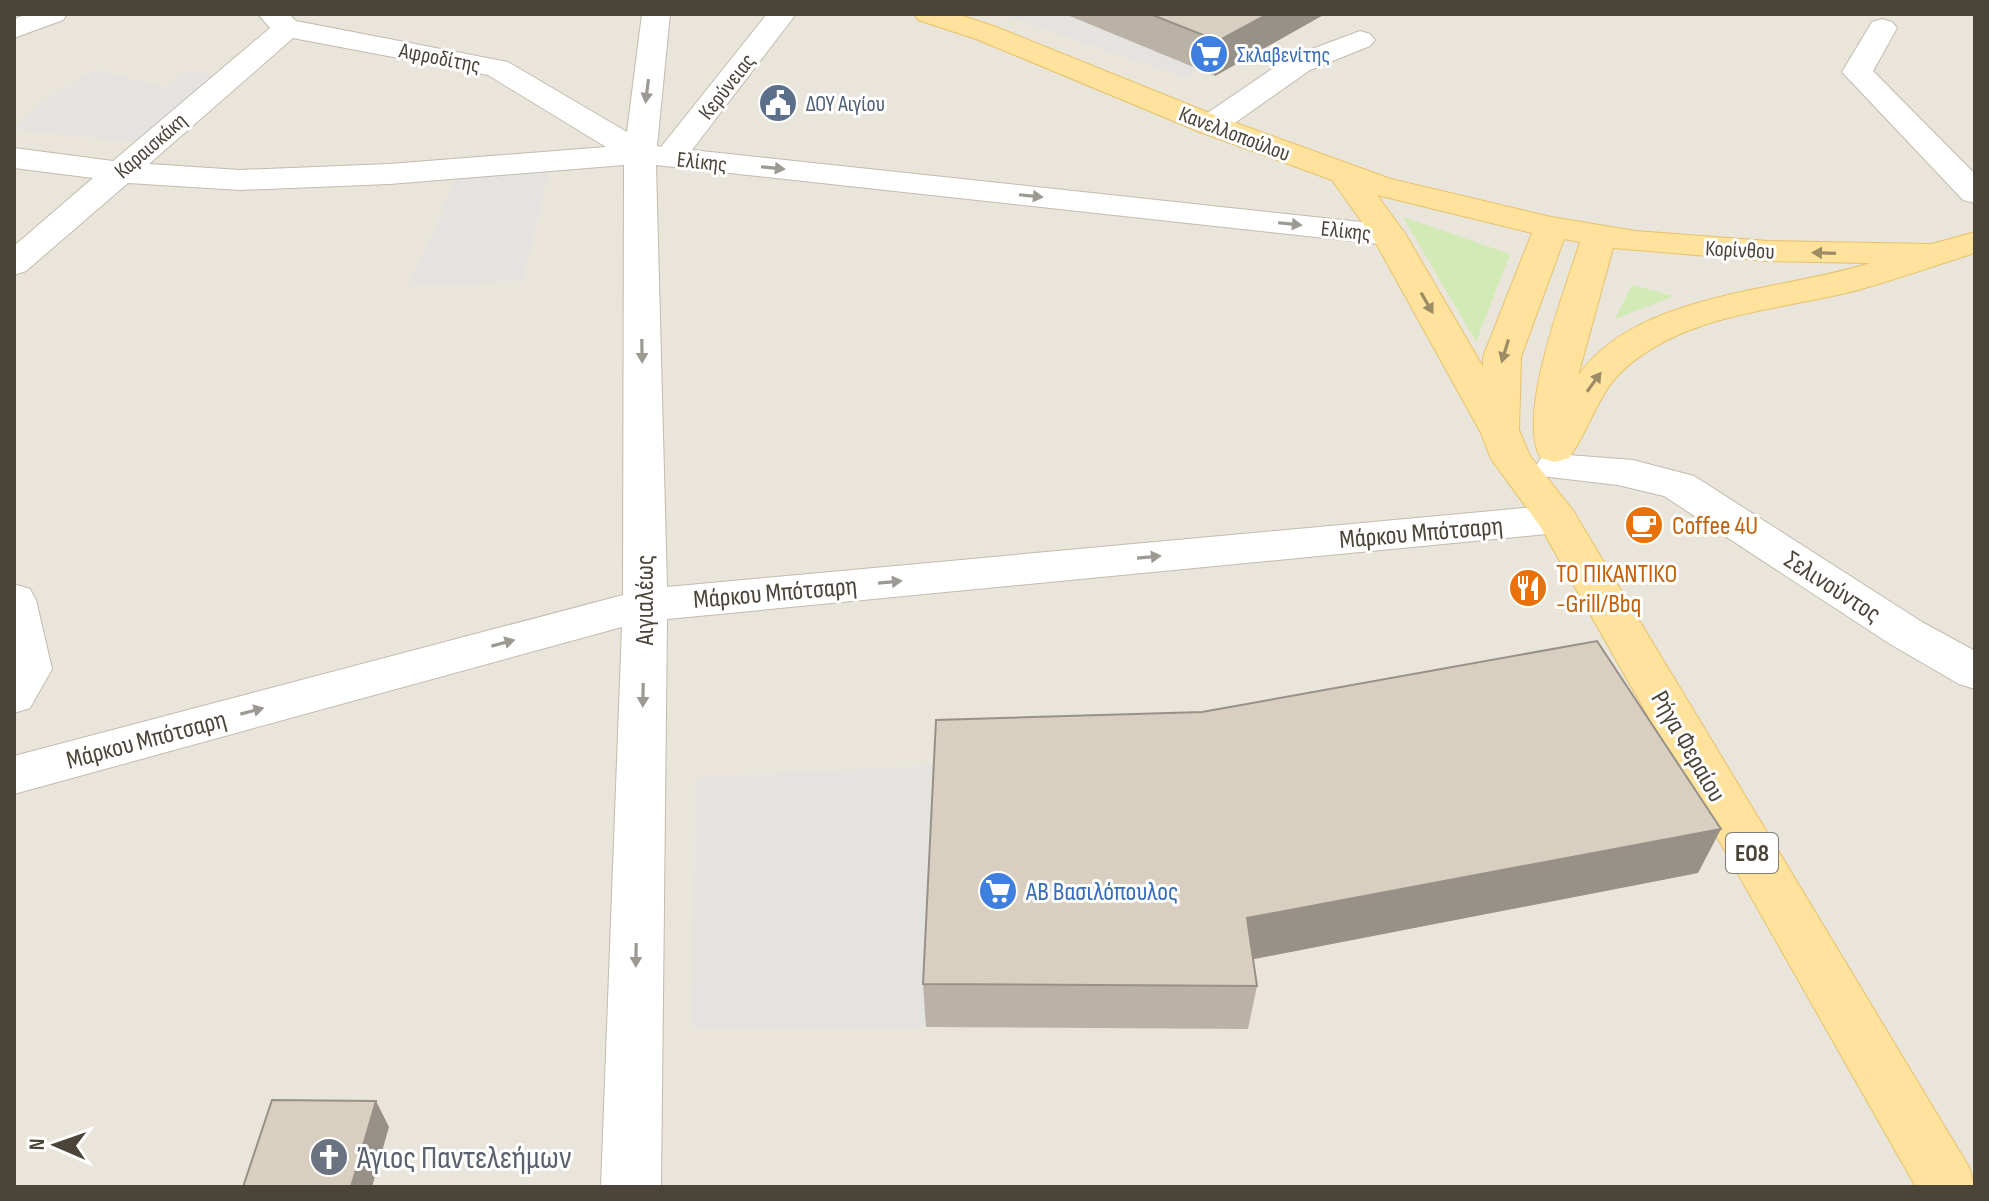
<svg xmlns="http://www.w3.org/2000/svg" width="1989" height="1201" font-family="'Sofia Sans Condensed',sans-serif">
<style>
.residential{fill:#eae5da}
.green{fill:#d2eab5}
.parking{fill:#e5e3e0}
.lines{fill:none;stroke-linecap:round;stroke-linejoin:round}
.minor-casing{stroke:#c2bbae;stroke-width:2}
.major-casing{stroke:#e6c16a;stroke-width:2}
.minor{fill:#fff;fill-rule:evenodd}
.major{fill:#ffe39c;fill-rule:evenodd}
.wall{fill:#bab2a6}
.shaded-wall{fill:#979187}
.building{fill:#d8cfc1;stroke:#979187;stroke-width:2}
.oneway{fill:#9c9892}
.oneway2{fill:#9c8c66}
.labels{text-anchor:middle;stroke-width:6;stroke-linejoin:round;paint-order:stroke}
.far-shop-label{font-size:22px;fill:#366cbe;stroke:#fff;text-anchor:start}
.far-street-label{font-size:22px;fill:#4b4439;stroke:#fff}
.far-service-label{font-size:22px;fill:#4e5e75;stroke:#fff;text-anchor:start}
.shield{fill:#fff;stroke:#817c74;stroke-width:2}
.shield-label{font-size:24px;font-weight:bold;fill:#4b4439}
.food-label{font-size:26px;fill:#c56008;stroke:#fff;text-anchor:start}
.street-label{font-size:26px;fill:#4b4439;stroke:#fff}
.shop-label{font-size:26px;fill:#366cbe;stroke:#fff;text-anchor:start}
.near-worship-label{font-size:32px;fill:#5b616d;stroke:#fff;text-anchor:start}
</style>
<rect width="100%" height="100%" fill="#f6f3ec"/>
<path class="residential" d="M14 14H1975V1187H14Z"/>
<path class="green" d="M1403 217 1510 254 1476 342Z
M1632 285 1674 296 1615 319Z"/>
<path class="parking" d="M1000 14H1064L1199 69 1187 78Z
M97 70 165 88 187 71 216 74 135 142 14 129 50 96Z
M550 168 523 281 408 286 458 176Z
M937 765 926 1027 693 1029 695 778Z"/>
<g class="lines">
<g class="minor-casing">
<path id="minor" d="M27 14H67L63 20 14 38V19Z
M258 14H289L296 21 508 62 627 132 642 14H670L657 146 661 147 767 14H796L692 150 1389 225 1401 228 1406 235 1401 242 1389 245 656 165 667 587 1557 505 1572 509 1578 519 1572 529 1557 533 667 619 661 1187H601L622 627 14 794V756L623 595 624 165 389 184 240 190 128 183 26 271 14 275V246L93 178 14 168V148L113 161 270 28ZM293 38 488 75 606 147 389 164 240 170 149 164Z
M1882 19 1892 22 1897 28 1873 71 1975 174V203L1963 200 1842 72 1872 22Z
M1360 31 1370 34 1375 40 1370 46 1310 70 1222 132 1211 134 1200 132 1195 125 1200 118 1288 58Z
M1555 454 1633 460 1694 476 1922 622 1975 651V689L1959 684 1890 644 1664 496 1618 485 1541 476 1535 467 1541 458Z
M14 584 30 589 36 600 52 669 30 708 14 713Z"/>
</g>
<g class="major-casing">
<path id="major" d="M914 14H957L996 27 1222 118 1391 179 1551 217 1635 231 1768 241 1932 244 1975 232V253C1936 265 1898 279 1858 290 1778 311 1681 313 1619 374 1597 397 1588 432 1569 458L1555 462 1541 458C1515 418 1565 290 1580 242L1564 239 1521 357 1519 430 1530 456 1572 509 1969 1167 1975 1187H1916L1540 526 1491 459 1481 433 1372 236 1332 180 1200 132 976 39 918 20ZM1377 195 1532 233 1483 357V367L1406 235ZM1613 248 1768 261 1870 263C1780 292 1637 292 1578 376Z"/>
</g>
<use href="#minor" class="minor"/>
<use href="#major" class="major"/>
</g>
<path class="wall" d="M1065 14H1325L1215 76Z
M1698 873 1253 959 1257 986 1248 1029 926 1027 923 984Z"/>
<path class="shaded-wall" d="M1268 14H1325L1215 76 1218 41Z
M1721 829 1698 873 1239 962 1247 918Z
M376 1101 389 1127 372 1187H351Z"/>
<path class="building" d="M1150 14H1268L1218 41Z
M1597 641 1721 829 1247 918 1257 986 923 984 936 720 1202 712Z
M272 1100 376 1101 351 1187H243Z"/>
<defs><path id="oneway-solid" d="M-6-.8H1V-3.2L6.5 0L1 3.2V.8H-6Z" transform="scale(2)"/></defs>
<g class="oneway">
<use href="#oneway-solid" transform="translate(647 91) rotate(97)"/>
<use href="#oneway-solid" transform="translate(773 168) rotate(6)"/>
<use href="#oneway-solid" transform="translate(1031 196) rotate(6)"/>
<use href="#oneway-solid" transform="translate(1290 224) rotate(6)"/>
<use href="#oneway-solid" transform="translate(642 351) rotate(89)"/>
<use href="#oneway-solid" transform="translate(1149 557) rotate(-5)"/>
<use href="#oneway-solid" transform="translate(890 582) rotate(-5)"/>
<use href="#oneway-solid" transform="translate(503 643) rotate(-15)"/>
<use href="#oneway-solid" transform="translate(643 695) rotate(91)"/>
<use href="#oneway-solid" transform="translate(252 711) rotate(-15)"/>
<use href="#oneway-solid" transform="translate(636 955) rotate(91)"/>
</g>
<g class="oneway2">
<use href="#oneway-solid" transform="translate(1824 253) rotate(-178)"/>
<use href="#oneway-solid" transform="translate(1427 303) rotate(60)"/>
<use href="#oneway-solid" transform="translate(1505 351) rotate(107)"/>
<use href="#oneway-solid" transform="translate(1594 382) rotate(-54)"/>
</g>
<defs>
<g id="supermarket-disc" transform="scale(2)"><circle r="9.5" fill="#3f7fe0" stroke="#fff"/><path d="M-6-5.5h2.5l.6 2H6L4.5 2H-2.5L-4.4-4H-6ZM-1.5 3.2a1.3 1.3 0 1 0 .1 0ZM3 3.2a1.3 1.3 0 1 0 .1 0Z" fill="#fff"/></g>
<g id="civic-disc" transform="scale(2)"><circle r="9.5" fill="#5c6f8a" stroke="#fff"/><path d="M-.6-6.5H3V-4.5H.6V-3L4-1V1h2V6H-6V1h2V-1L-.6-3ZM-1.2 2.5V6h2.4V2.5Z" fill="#fff"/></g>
<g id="cafe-disc" transform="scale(2)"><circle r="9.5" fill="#e8710a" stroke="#fff"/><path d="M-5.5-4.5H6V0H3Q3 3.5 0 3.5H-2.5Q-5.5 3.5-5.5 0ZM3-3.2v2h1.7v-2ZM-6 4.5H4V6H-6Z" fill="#fff"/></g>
<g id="restaurant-disc" transform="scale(2)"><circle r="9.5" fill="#e8710a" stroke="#fff"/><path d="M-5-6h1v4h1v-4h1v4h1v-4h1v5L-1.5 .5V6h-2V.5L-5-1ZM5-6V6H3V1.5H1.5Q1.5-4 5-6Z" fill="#fff"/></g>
<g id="church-disc" transform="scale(2)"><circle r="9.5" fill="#6b7280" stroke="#fff"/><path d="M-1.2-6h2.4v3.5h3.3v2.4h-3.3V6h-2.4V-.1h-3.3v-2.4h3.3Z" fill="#fff"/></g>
</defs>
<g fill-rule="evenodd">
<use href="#supermarket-disc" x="1209" y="54"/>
<use href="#civic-disc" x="778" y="103"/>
<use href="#cafe-disc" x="1644" y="525"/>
<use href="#restaurant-disc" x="1528" y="588"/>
<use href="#supermarket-disc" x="998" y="891"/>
<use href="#church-disc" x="329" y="1157"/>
</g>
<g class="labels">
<g class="far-shop-label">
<text x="1237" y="62">Σκλαβενίτης</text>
</g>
<g class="far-street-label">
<text transform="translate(440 57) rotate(11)" y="8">Αφροδίτης</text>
<text transform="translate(726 86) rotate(-52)" y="8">Κερύνειας</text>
<text transform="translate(1235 133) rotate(21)" y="8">Κανελλοπούλου</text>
<text transform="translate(150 145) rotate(-41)" y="8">Καραισκάκη</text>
<text transform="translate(702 161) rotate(6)" y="8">Ελίκης</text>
<text transform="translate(1346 230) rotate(6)" y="8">Ελίκης</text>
<text transform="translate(1740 249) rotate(3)" y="8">Κορίνθου</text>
</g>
<g class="far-service-label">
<text x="806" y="111">ΔΟΥ Αιγίου</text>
</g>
<rect class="shield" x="1726" y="833" width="52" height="40" rx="6"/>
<g class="shield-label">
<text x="1752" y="861">ΕΟ8</text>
</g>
<g class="food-label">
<text x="1672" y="534">Coffee 4U</text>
<text x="1556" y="582">ΤΟ ΠΙΚΑΝΤΙΚΟ<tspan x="1556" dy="30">-Grill/Bbq</tspan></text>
</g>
<g class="street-label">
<text transform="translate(1421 532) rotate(-5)" y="9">Μάρκου Μπότσαρη</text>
<text transform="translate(1833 586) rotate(33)" y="9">Σελινούντος</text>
<text transform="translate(775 592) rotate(-5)" y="9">Μάρκου Μπότσαρη</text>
<text transform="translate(644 600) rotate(-90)" y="9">Αιγιαλέως</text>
<text transform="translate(146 739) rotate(-15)" y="9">Μάρκου Μπότσαρη</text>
<text transform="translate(1689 746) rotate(60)" y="9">Ρήγα Φεραίου</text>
</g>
<g class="shop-label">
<text x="1026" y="900">ΑΒ Βασιλόπουλος</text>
</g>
<g class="near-worship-label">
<text x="357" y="1168">Άγιος Παντελεήμων</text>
</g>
</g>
<rect width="1989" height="1201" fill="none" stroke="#4b4439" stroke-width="32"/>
<g transform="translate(56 1145) rotate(272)" stroke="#ffffff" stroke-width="6" paint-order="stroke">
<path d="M0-6L14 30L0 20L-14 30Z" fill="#4b4439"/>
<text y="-12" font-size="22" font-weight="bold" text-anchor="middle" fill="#4b4439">N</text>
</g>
</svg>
